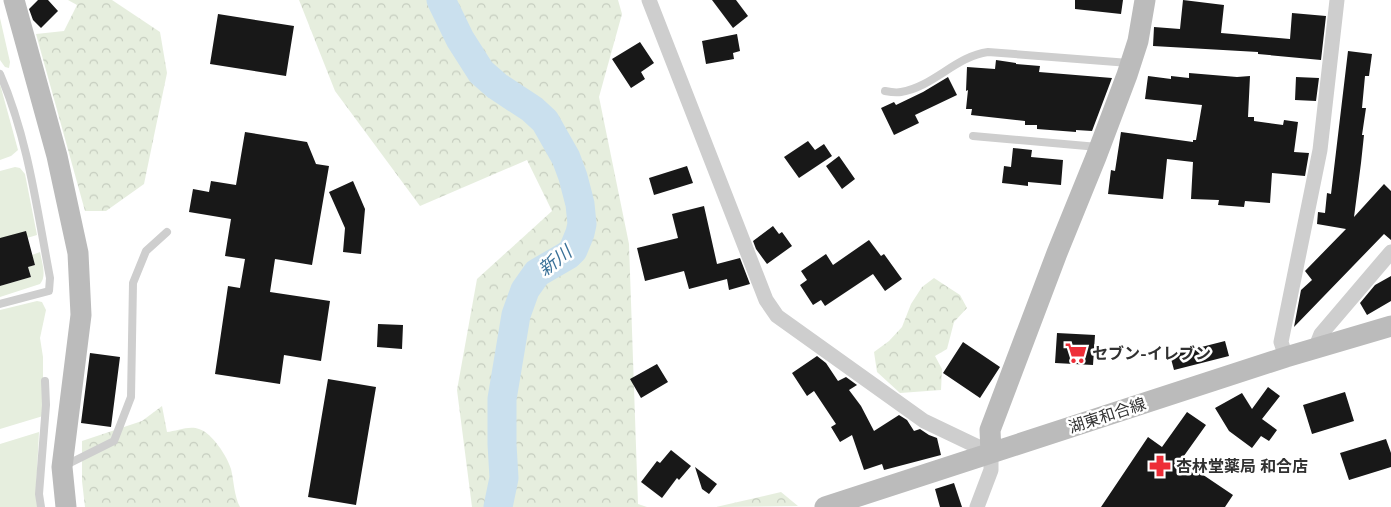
<svg xmlns="http://www.w3.org/2000/svg" width="1391" height="507" font-family="'Space Grotesk','Noto Sans JP',sans-serif">
<style>
.green{fill:#e6eede}
.forest{fill:url(#forest-crowns)}
.lines{fill:none;stroke-linecap:round;stroke-linejoin:round}
.river{stroke:#cae0ee;stroke-width:29}
.building{fill:#181818}
.lane{stroke:#cecece;stroke-width:8}
.street{stroke:#cecece;stroke-width:15}
.secondary{stroke:#bbb;stroke-width:21}
.labels{text-anchor:middle;stroke-width:5;stroke-linejoin:round;paint-order:stroke}
.poi-label{font-size:16px;font-weight:bold;fill:#313131;stroke:#fff;text-anchor:start}
.street-label{font-size:16px;fill:#313131;stroke:#fff}
.water-label{font-size:18px;font-style:italic;fill:#3a7198;stroke:#fff}
</style>
<defs>
<pattern id="forest-crowns" width="20" height="18" patternUnits="userSpaceOnUse" patternTransform="scale(1.25)"><rect width="20" height="18" fill="#e6eede"/><path d="M2 6a3 3 0 1 1 6 0M12 15a3 3 0 1 1 6 0" fill="none" stroke="#c6cdbf"/></pattern>
</defs>
<rect width="100%" height="100%" fill="#fff"/>
<path class="green" d="M0 18 10 62 9 68 5 67 0 60Z
M0 84 18 150 11 156 0 160Z
M15 167 20 168 25 174 37 235 27 238H0V171Z
M40 252C42 263 47 276 40 284L0 297V286L31 277 28 267 35 265 32 255Z
M37 301 42 302 46 310 40 338 43 357V416L0 429V310Z
M39 432 36 490 37 507H0V444Z"/>
<path class="forest" d="M68 0H112L160 32 167 73 144 184 106 211H85L36 34 64 31 77 5Z
M299 0H618L622 14 599 97 629 244 638 504 647 507H472L457 390 477 279 552 211 527 160 420 206 335 91Z
M934 278 960 295 967 308 954 322 947 349 935 356 942 369 941 390 900 393 877 372 874 352 889 341 902 327 911 304 922 287Z
M162 406 167 432C176 431 190 425 199 429 212 433 227 456 231 469 234 481 234 496 240 507H85L82 481V441L142 421Z
M781 492 798 506 716 507Z"/>
<g class="lines">
<path class="river" d="M441 0 460 39 481 72 497 86 532 109 545 121 566 158 573 177 580 204 582 224 580 233 573 250 568 255 537 273 525 290 516 315 502 399V444L504 478 498 507"/>
</g>
<path class="building" d="M38 0H48L58 11 41 28 33 20 29 9Z
M712 0H736L748 16 733 28Z
M1075 0H1123L1121 14 1075 9Z
M1183 0 1224 5 1221 33 1290 39 1292 13 1326 16 1321 60 1258 54V52L1153 46 1154 27 1180 29Z
M218 14 294 26 286 76 210 64Z
M737 34 740 51 733 53 734 59 706 64 702 41Z
M640 42 654 63 641 72 645 79 631 88 612 59Z
M1348 51 1372 54 1369 76H1365L1362 108H1366L1362 135H1364L1361 163 1354 217 1384 184 1391 191V240L1384 234 1294 327 1301 290 1312 280 1305 271 1346 229 1317 224 1318 212 1325 213 1327 193 1331 194Z
M996 60 1016 63V64L1040 66 1039 72 1112 78 1092 131 1076 130V132L1037 129V125H1025V121L971 115 972 109H966L968 90 966 91 967 67 995 69Z
M1189 73 1237 77 1250 76 1248 117H1254V121L1283 125 1284 120 1298 122 1294 152 1309 153 1305 176 1272 173 1270 203 1245 201 1244 207 1218 205 1219 200 1191 199 1193 162 1167 159 1163 199 1108 194 1111 170 1115 171 1121 132 1193 142V140H1196L1202 105 1145 99 1148 76 1171 79V76L1189 78Z
M948 77 957 95 915 115 919 123 894 135 881 108 894 102 896 105 923 92Z
M1296 77 1319 78 1316 101 1295 100Z
M245 132 307 142 316 164 329 166 312 265 275 259 270 292 330 301 321 361 284 355 280 384 215 374 228 286 240 288 245 259 225 256 231 219 189 212 193 189 209 192 211 181 236 185Z
M808 141 815 150 824 144 832 156 799 178 784 157Z
M1013 148 1032 150 1031 157 1063 160 1061 185 1028 182V186L1002 183 1004 166 1011 167Z
M839 156 855 179 842 189 826 166Z
M687 166 693 183 654 195 649 178Z
M353 181 365 209 361 254 343 252 345 228 329 192Z
M704 206 717 264 740 258 750 284 729 290 727 279 689 289 684 271 645 281 637 248 678 238 672 214Z
M773 226 779 234 782 232 792 246 767 264 756 249 753 241Z
M26 231 35 265 28 267 31 277 0 286V238Z
M869 240 881 256 884 254 902 279 885 291 873 274 825 306 821 300 813 305 800 285 807 280 801 271 826 254 833 265Z
M1391 276V301L1367 315 1360 303 1375 285Z
M378 324 403 325 402 349 377 347Z
M1057 333 1095 335 1093 365 1055 363Z
M1225 341 1229 356 1174 370 1170 355Z
M963 342 1000 367 980 398 943 373Z
M90 353 120 357 111 427 81 423Z
M817 356 826 363 838 381 846 377 857 385 849 390 861 406 874 431 899 415 907 420 914 431 920 429 929 435 937 438 941 455 884 470 882 464 864 470 852 435 840 442 831 427 836 424 814 391 807 396 792 373Z
M657 364 668 382 641 398 630 379Z
M328 379 376 387 356 505 308 497Z
M1268 387 1280 396 1262 419 1277 430 1269 441 1261 436 1252 448 1229 431 1215 408 1242 393 1252 409Z
M1345 392 1354 421 1312 434 1303 405Z
M1187 412 1206 425 1181 460 1233 495 1225 507H1101L1148 437 1162 447Z
M1386 439 1391 453V467L1349 480 1340 453Z
M671 450 691 466 679 480 677 478 662 498 641 482 657 461 660 463Z
M695 467 717 484 709 494 702 489Z
M954 483 962 507H940L935 489Z"/>
<g class="lines">
<path class="lane" d="M0 74C28 138 37 210 50 278L49 291 0 304
M885 91C890 92 896 93 901 92 933 87 956 56 988 52L1129 63
M973 136 1098 147
M66 465 114 441 131 397 133 283 146 251 167 232
M41 507 39 494 46 405 45 381"/>
<path class="street" d="M649 0 766 300 777 316 924 421 991 453V470L977 507
M1315 349 1321 334 1391 252
M1286 357 1281 342 1320 150 1337 0"/>
<path class="secondary" d="M14 0 57 156 78 253 81 315 62 467 66 507
M991 453 990 430 1057 253 1096 157 1127 75 1138 41 1145 0
M825 507 1286 357 1391 326"/>
</g>
<defs>
<g id="supermarket-bare" transform="scale(1.725)"><path d="M-6-5.5h2.5l.6 2H6L4.5 2H-2.5L-4.4-4H-6ZM-1.5 3.2a1.3 1.3 0 1 0 .1 0ZM3 3.2a1.3 1.3 0 1 0 .1 0Z" fill="#ee2d37" stroke="#fff" stroke-width="2.5" paint-order="stroke"/></g>
<g id="pharmacy-bare" transform="scale(1.725)"><path d="M-2-6h4v4h4v4h-4v4h-4v-4h-4v-4h4Z" fill="#ee2d37" stroke="#fff" stroke-width="2.5" paint-order="stroke"/></g>
</defs>
<g fill-rule="evenodd">
<use href="#supermarket-bare" x="1076" y="353"/>
<use href="#pharmacy-bare" x="1160" y="466"/>
</g>
<g class="labels">
<g class="poi-label">
<text x="1092" y="359">セブン-イレブン</text>
<text x="1176" y="472">杏林堂薬局 和合店</text>
</g>
<g class="street-label">
<text transform="translate(1107 415) rotate(-18)" y="6">湖東和合線</text>
</g>
<g class="water-label">
<text transform="translate(555 261) rotate(-38)" y="6">新川</text>
</g>
</g>
</svg>
